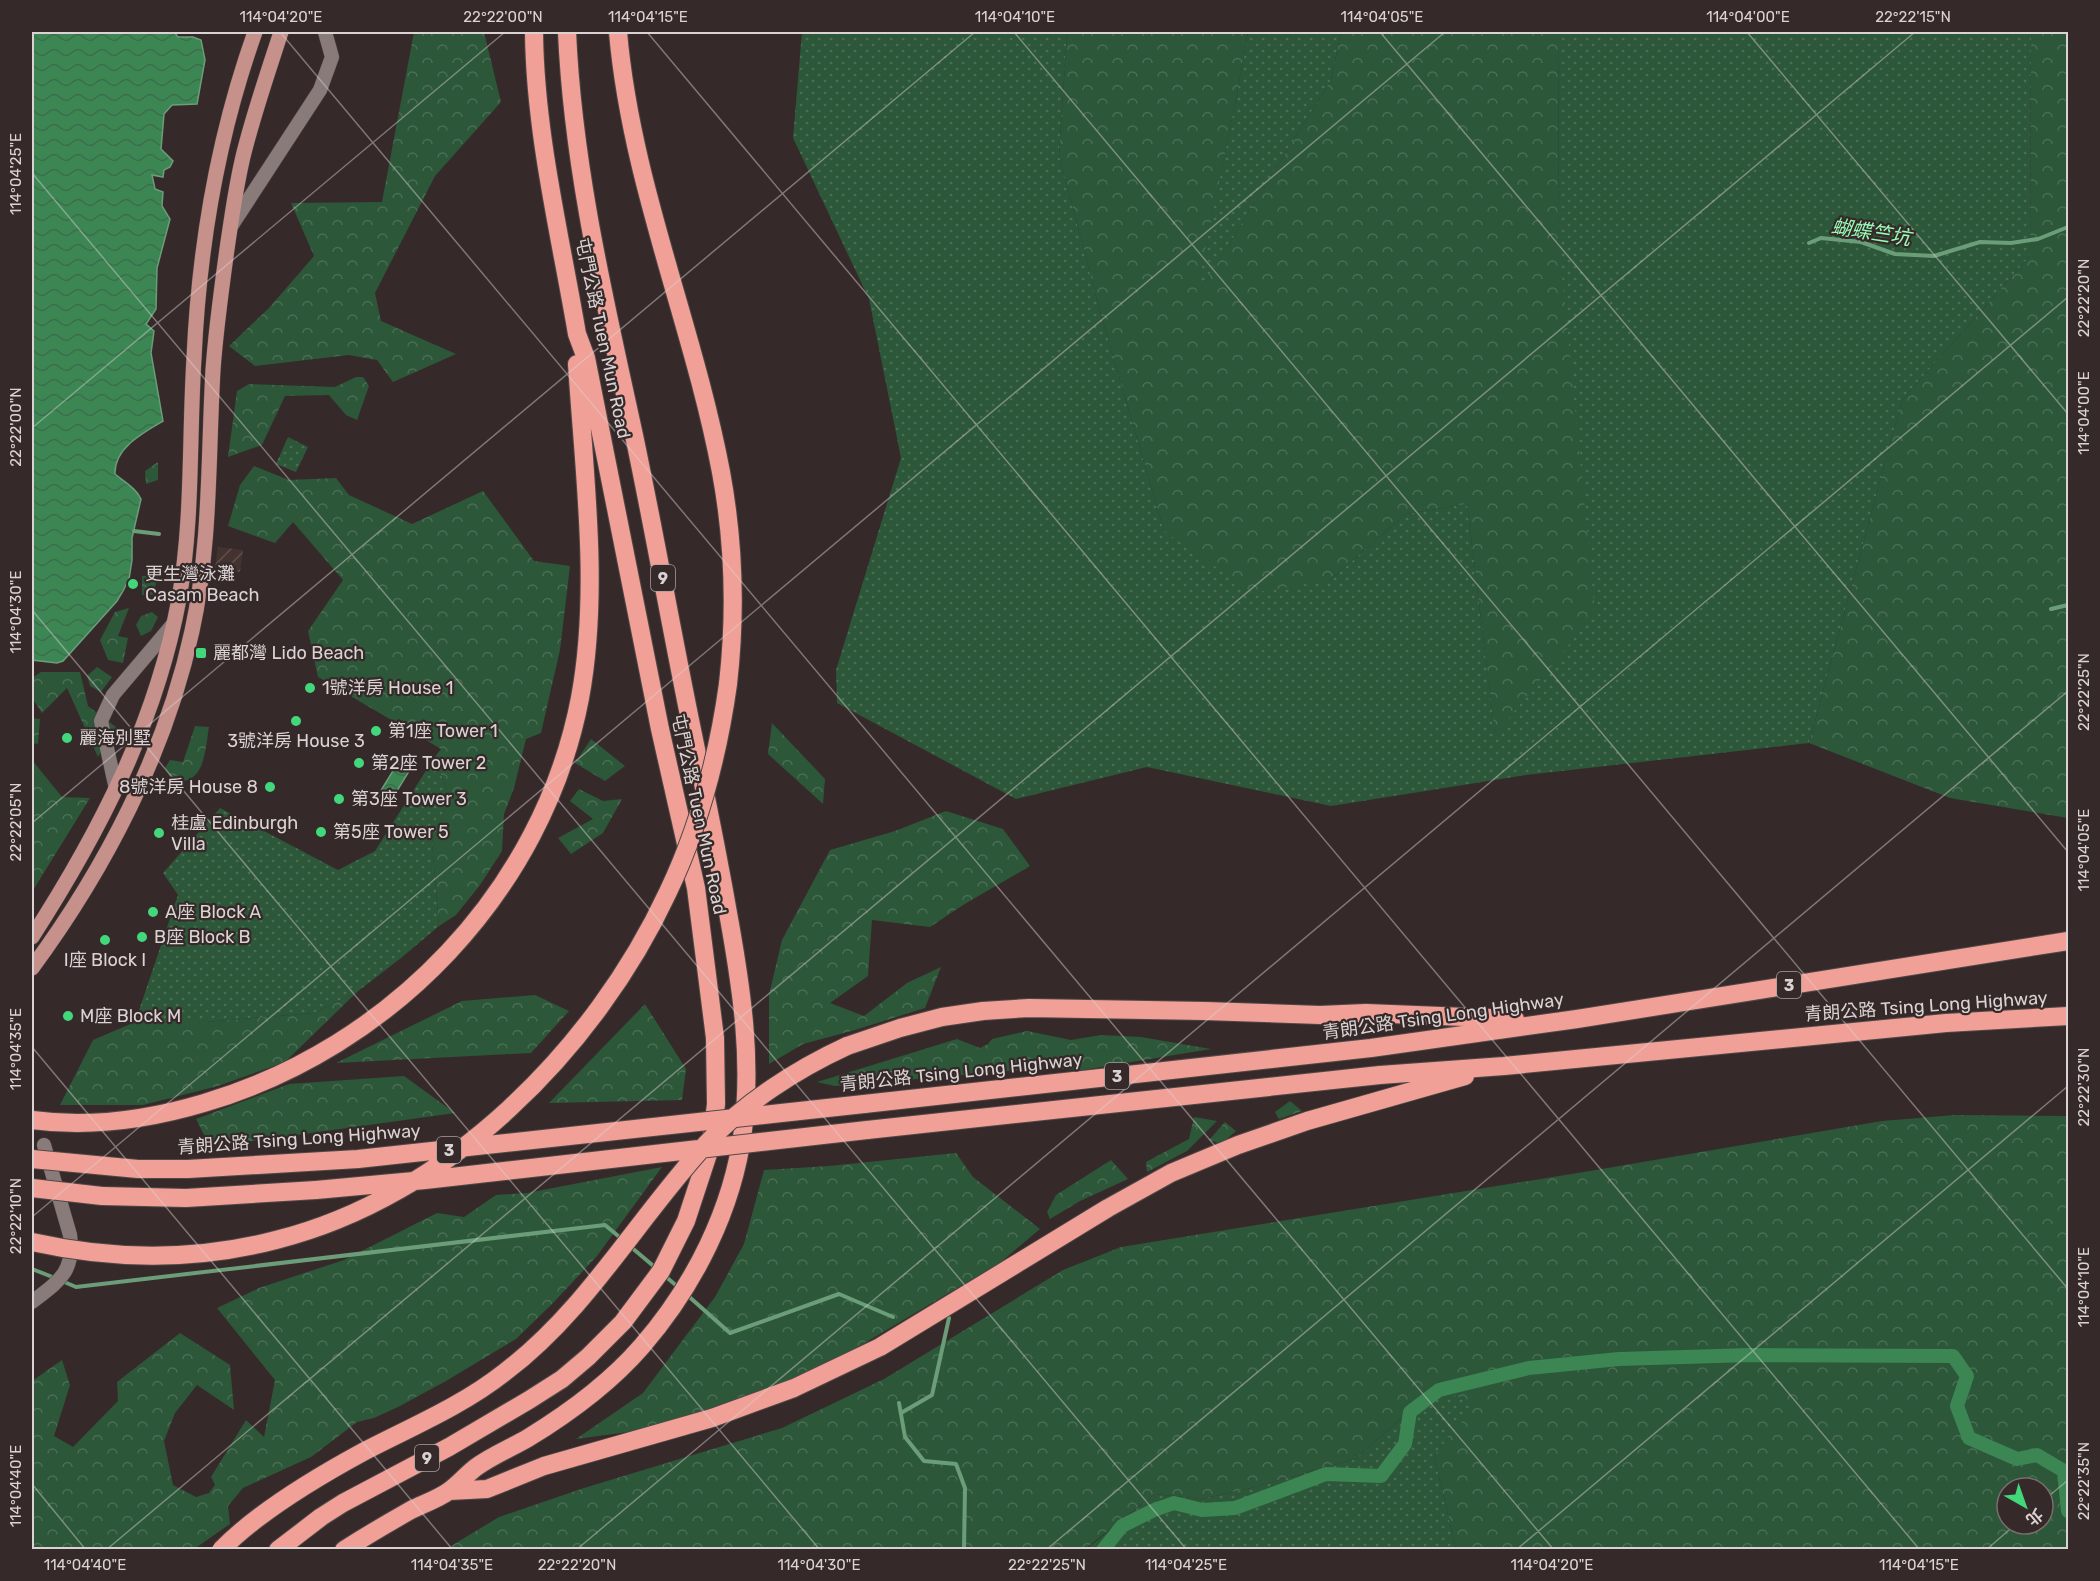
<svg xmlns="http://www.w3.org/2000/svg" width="2100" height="1581" font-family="Rubik,'Noto Sans TC',sans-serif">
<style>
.industrial{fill:url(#industrial-furrows)}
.grass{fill:url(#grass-dots)}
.forest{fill:url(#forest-crowns);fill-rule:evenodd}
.water{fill:url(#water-waves);stroke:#6b9d79;stroke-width:1.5}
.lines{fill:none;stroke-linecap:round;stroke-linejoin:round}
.stream{stroke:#6b9d79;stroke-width:4}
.canal{stroke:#3b8653;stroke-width:14}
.minor-casing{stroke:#514847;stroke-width:15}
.major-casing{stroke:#514847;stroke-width:16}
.highway-casing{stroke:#514847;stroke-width:20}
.minor{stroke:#887b79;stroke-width:14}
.major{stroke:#c7918b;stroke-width:15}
.highway{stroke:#f1a097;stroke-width:18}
.highway-bridge-casing{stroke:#514847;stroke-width:20;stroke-linecap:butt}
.highway-bridge{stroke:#f1a097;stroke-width:18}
.ticks{fill:none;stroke:#dbd3d3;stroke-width:1.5;stroke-opacity:0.45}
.poi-dot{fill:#42d77b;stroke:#352a29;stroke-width:2}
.labels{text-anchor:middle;stroke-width:4.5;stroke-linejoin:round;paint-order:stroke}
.shield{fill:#352a29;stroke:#a9a0a0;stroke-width:1.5}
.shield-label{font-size:16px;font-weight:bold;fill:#dbd3d3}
.street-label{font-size:18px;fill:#dbd3d3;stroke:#352a29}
.poi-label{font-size:18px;fill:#dbd3d3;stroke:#352a29;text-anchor:start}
.water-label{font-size:20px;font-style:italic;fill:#96fcb4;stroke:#352a29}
.neatline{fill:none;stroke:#dbd3d3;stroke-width:2}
.ticks-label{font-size:15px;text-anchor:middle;fill:#dbd3d3}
</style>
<defs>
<pattern id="industrial-furrows" width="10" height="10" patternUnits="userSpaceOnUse" patternTransform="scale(1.5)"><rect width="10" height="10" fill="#443230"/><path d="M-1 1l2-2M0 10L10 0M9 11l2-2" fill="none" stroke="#5e4f4d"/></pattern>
<pattern id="grass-dots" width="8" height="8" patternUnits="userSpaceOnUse" patternTransform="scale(1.5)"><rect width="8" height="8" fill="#2c5739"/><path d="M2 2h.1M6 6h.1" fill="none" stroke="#4a6e55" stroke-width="1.8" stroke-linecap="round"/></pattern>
<pattern id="forest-crowns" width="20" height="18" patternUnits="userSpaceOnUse" patternTransform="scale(1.5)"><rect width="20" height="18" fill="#2c5739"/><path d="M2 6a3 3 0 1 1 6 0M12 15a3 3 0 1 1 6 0" fill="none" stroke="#4a6e55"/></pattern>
<pattern id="water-waves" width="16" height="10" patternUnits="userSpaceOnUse" patternTransform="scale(1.5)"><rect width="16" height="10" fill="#3b8653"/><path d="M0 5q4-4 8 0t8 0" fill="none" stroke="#3d6d4c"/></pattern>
</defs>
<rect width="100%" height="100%" fill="#352a29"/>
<path class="industrial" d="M218 547 243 550 240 572 215 568Z"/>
<path class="grass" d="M802 32H1067L1059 155 1099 308 1164 531 1330 580 1406 514 1467 504 1495 734 1558 233 1559 32H2031L2030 256 1902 400 1809 743 1526 775 1331 806 1147 767 1016 799 837 703 836 670 901 458 869 299 793 138Z
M1248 32H1341L1331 80 1195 299 1237 94Z
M288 437 308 447 296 472 276 464Z
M434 758 450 796 432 842 439 926 401 958 357 992 314 1013 206 1022H135L178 895 163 873 220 808 338 870 375 851Z
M1436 1388 1478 1404 1434 1455 1456 1549 1085 1550 1155 1494 1201 1499 1247 1489 1355 1459Z"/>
<path class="forest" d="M414 32H484L501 102 435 176 375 293 381 321 456 354 393 382 377 360 349 355 255 366 229 346 269 308 314 256 291 203 382 202Z
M1067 32H1248L1237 94 1196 297 1331 80 1341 32H1559L1558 233 1595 613 1495 735 1467 504 1406 514 1330 580 1253 593 1164 531 1099 308 1059 155Z
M2031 32H2068V818L1950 798 1809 743 1902 400 2030 256Z
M356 377H363L369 386 357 420 346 415 329 395 285 396 262 445 228 457 237 391 249 384 335 387Z
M158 462V480L146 484 145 471Z
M254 466 289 480 336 478 349 495 412 524 483 491 534 561 570 566 560 650 541 733 526 739 514 788 504 814 502 851 480 885 456 915 439 926 432 842 450 796 434 758 441 749 318 677 308 631 343 580 293 522 275 543 228 526 240 485Z
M142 576H158L153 595H142Z
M129 608 118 636 128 638 123 663 108 660 100 640 115 612Z
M152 612 158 617 151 631 141 636 136 625 141 616Z
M97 667 112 677 101 692 90 686 87 676Z
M41 672H80L88 706 116 727 98 757 67 688 42 713 32 698V678Z
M32 718 40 719 38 744 32 743Z
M772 723 825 779 823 804 768 754Z
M195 726 209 727C205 750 205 788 172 780L165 768 170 760 183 762Z
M591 739 625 766 605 781 575 763Z
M32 760 62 797 90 798 32 892Z
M579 789 603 801 622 799 603 833 571 854 558 838 593 819 570 801Z
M946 811 1003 829 1030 866 963 905 930 927 872 920 868 976 830 1003 864 1016 907 983 941 967 925 1008 855 1030 803 1044 769 1064V995L782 940 830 850 895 831Z
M357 992 285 1062 218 1086 143 1105H60L93 1040 135 1022H206L314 1013Z
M535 995 569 1011 531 1053 336 1063 462 1001Z
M645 1004 686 1069 682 1100 549 1103Z
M1027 1031 1071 1040 1101 1035 1141 1037 1211 1049 1083 1070 1043 1068 835 1086 817 1082 957 1039 980 1048 988 1044 992 1039Z
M404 1076 455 1113 210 1147 196 1119 289 1084Z
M1290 1101 1302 1111 1279 1119 1275 1112Z
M1955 1115 2068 1116V1549H1456L1434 1455 1477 1404 1436 1388 1355 1459 1247 1489 1201 1499 1155 1494 1085 1549H446L499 1517 584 1488 782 1428 884 1379 1063 1270 1121 1247 1596 1170 1882 1121ZM2007 1488H2043V1524H2007Z
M1194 1117 1217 1121 1187 1151 1147 1172 1146 1162 1189 1139Z
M1225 1122 1236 1131 1221 1144 1209 1140Z
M956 1153 973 1177 1040 1229 1001 1262 814 1373 665 1427 576 1439 643 1393 715 1297 744 1244 764 1170 829 1166Z
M1111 1160 1128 1179 1080 1201 1050 1219 1047 1212 1056 1195Z
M662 1167 597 1256 553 1303 516 1339 446 1381 400 1406 374 1418 357 1422 311 1457 243 1488 228 1506 230 1524 194 1549H32V1381L62 1360 70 1385 54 1436 73 1447 118 1401 117 1382 180 1333 230 1365 234 1410 197 1385 175 1413 164 1441 173 1485 196 1497 209 1493 215 1485 211 1477 246 1420 264 1437 275 1380 217 1308 259 1288 344 1260 437 1213 464 1217 496 1195 527 1193Z"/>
<path class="water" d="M32 32H174L178 37H193L201 40 205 60 197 104 172 105 164 114 161 149 173 161 170 167 164 170 163 177 152 175 155 189 163 192 162 206 170 219 157 268 156 309 146 324 154 331 151 353 163 421C144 432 114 448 115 474 124 482 136 488 141 499L132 538V560L129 579 123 591 117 601 63 661 57 663 32 660Z
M402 756 414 763 389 804 377 797Z"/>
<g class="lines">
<path class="stream" d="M1809 243 1821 238 1861 242 1895 254 1934 256 1980 242 2011 243 2038 239 2068 227
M134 531 159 534
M2051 609 2068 605
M631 1247 657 1269
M32 1269 55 1278
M665 1276 678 1287
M62 1281 76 1287 605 1225 623 1240
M686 1294 730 1333 839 1294 893 1317
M899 1403 905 1437 924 1461 956 1464 965 1488 964 1550
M901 1413 932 1395 949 1318"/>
<path class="canal" d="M1103 1550 1122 1526 1154 1510 1174 1503 1202 1510 1235 1508 1326 1474 1381 1476 1405 1444 1410 1412 1439 1390 1529 1368 1619 1359 1750 1355 1953 1356 1967 1376 1957 1406 1969 1438 2017 1459 2037 1455 2064 1471 2068 1511"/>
<g class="minor-casing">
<path id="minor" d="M232 225 320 90 332 57 325 32
M116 789 101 721 113 695 174 623
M32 1302C59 1281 75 1272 70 1235L44 1145"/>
</g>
<g class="major-casing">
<path id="major" d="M32 937C99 833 156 723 179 599 193 520 189 438 194 358 199 247 218 136 255 32
M32 968C105 869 166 752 192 631 211 544 208 457 213 370 216 327 222 285 228 242 233 210 237 177 246 145 256 107 269 69 281 32"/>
</g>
<g class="highway-casing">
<path id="highway" d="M618 32C631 183 693 324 721 472 734 542 736 613 728 684
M847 1046 900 1028 942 1017 983 1011 1029 1008 1205 1011 1320 1015 1366 1013 1515 1019
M864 1104 1371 1048 1577 1019 2068 941
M32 1120C91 1128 147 1120 204 1103 391 1048 543 891 580 698 600 590 584 473 577 364
M867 1130 1380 1075 1504 1066 1946 1023 2068 1016
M102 1196 186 1198 316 1190
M449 1491 487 1489 544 1466 712 1418 794 1388 880 1347 1108 1208 1171 1173 1238 1145 1307 1121 1465 1076
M278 1550 321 1517 343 1503 449 1447 529 1400 562 1379 588 1357 623 1322 661 1271 686 1221 711 1145 716 1104 715 1038 696 888 660 729 586 358 577 334C560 234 535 133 534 32
M344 1550C366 1536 388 1523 411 1510 423 1504 438 1499 449 1491 459 1484 466 1475 475 1468 491 1456 511 1448 528 1438 569 1413 610 1383 642 1346 694 1286 733 1209 743 1130 752 1061 742 992 730 924 720 867 709 811 697 754 675 650 657 545 635 440 606 306 573 170 567 32"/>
</g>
<use href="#minor" class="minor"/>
<use href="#major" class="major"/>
<use href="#highway" class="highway"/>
<g class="highway-bridge-casing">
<path id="highway-bridge" d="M32 1159 138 1169H188L358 1159 864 1104
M32 1188 102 1196
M316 1190 425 1180 867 1130
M32 1242C113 1260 195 1261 276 1240 448 1197 595 1049 668 892 699 827 718 756 728 684
M221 1550C257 1513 317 1477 363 1452 411 1427 462 1406 505 1372 587 1310 637 1219 706 1144 744 1103 797 1069 847 1046"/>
</g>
<use href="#highway-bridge" class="highway-bridge"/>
</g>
<path class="ticks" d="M280 32 1554 1550M647 32 1920 1550M1014 32 2068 1289M1380 32 2068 852M1747 32 2068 414M32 34 35 32M32 173 1187 1550M32 428 505 32M32 610 820 1550M32 823 975 32M32 1047 453 1550M32 1217 1445 32M32 1484 86 1550M2043 1501 2068 1480M106 1550 1915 32M576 1550 2068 297M1046 1550 2068 691M1516 1550 2068 1086M1986 1550 2016 1524"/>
<g class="poi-dot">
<circle cx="133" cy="584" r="6"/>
<rect x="195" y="647" width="12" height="12" rx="3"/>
<circle cx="310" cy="688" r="6"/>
<circle cx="296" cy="721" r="6"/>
<circle cx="376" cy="731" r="6"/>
<circle cx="67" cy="738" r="6"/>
<circle cx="359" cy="763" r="6"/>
<circle cx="270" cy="787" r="6"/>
<circle cx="339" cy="799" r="6"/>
<circle cx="321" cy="832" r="6"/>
<circle cx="159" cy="833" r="6"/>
<circle cx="153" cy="912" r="6"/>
<circle cx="142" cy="937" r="6"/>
<circle cx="105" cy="940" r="6"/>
<circle cx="68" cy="1016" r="6"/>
</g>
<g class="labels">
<g class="shield">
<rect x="651" y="565" width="24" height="26" rx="4.5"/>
<rect x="1777" y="972" width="24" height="26" rx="4.5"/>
<rect x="1105" y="1063" width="24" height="26" rx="4.5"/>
<rect x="437" y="1137" width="24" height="26" rx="4.5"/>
<rect x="415" y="1445" width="24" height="26" rx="4.5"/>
</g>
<g class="shield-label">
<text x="663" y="584">9</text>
<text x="1789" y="991">3</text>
<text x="1117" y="1082">3</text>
<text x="449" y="1156">3</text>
<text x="427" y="1464">9</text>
</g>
<g class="street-label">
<text transform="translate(603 338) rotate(78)" y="6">屯門公路 Tuen Mun Road</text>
<text transform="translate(699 814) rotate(78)" y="6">屯門公路 Tuen Mun Road</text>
<text transform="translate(1926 1006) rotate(-4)" y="6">青朗公路 Tsing Long Highway</text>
<text transform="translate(1443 1016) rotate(-8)" y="6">青朗公路 Tsing Long Highway</text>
<text transform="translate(961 1072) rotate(-6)" y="6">青朗公路 Tsing Long Highway</text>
<text transform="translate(299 1139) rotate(-4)" y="6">青朗公路 Tsing Long Highway</text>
</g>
<g class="poi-label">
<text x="145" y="580">更生灣泳灘<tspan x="145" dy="21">Casam Beach</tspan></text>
<text x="213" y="659">麗都灣 Lido Beach</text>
<text x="322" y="694">1號洋房 House 1</text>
<text x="388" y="737">第1座 Tower 1</text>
<text x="79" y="744">麗海別墅</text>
<text x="296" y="747" text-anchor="middle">3號洋房 House 3</text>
<text x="371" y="769">第2座 Tower 2</text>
<text x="258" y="793" text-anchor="end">8號洋房 House 8</text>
<text x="351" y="805">第3座 Tower 3</text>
<text x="171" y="829">桂盧 Edinburgh<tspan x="171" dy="21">Villa</tspan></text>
<text x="333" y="838">第5座 Tower 5</text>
<text x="165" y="918">A座 Block A</text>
<text x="154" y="943">B座 Block B</text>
<text x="105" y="966" text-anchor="middle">I座 Block I</text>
<text x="80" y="1022">M座 Block M</text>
</g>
<g class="water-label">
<text transform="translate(1871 232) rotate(9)" y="7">蝴蝶竺坑</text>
</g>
</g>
<rect width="2100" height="1581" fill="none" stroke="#352a29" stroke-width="66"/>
<g transform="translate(2025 1506) rotate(140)"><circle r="28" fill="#352a29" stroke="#776e6d" stroke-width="1.5"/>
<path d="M0-4.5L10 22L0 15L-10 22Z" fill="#42d77b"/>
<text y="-9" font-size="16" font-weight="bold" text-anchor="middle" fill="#dbd3d3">北</text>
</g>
<rect x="33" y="33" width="2034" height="1515" class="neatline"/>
<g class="ticks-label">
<text x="281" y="22">114°04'20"E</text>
<text x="503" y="22">22°22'00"N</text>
<text x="648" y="22">114°04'15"E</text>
<text x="1015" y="22">114°04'10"E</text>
<text x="1382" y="22">114°04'05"E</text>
<text x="1748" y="22">114°04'00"E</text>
<text x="1913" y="22">22°22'15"N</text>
<text transform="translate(16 174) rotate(-90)" y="5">114°04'25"E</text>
<text transform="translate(2084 298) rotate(-90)" y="5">22°22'20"N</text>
<text transform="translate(2084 413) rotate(-90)" y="5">114°04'00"E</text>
<text transform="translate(16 427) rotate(-90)" y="5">22°22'00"N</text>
<text transform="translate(16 612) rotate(-90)" y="5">114°04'30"E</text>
<text transform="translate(2084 692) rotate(-90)" y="5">22°22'25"N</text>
<text transform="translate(16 822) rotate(-90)" y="5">22°22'05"N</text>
<text transform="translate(2084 850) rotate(-90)" y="5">114°04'05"E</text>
<text transform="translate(16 1049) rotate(-90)" y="5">114°04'35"E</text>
<text transform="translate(2084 1087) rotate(-90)" y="5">22°22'30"N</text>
<text transform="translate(16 1216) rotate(-90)" y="5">22°22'10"N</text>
<text transform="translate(2084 1287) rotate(-90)" y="5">114°04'10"E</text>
<text transform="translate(2084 1481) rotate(-90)" y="5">22°22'35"N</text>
<text transform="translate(16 1486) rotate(-90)" y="5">114°04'40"E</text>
<text x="85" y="1570">114°04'40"E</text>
<text x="452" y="1570">114°04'35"E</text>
<text x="577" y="1570">22°22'20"N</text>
<text x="819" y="1570">114°04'30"E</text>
<text x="1047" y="1570">22°22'25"N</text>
<text x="1186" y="1570">114°04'25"E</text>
<text x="1552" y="1570">114°04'20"E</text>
<text x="1919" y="1570">114°04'15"E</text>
</g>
</svg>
